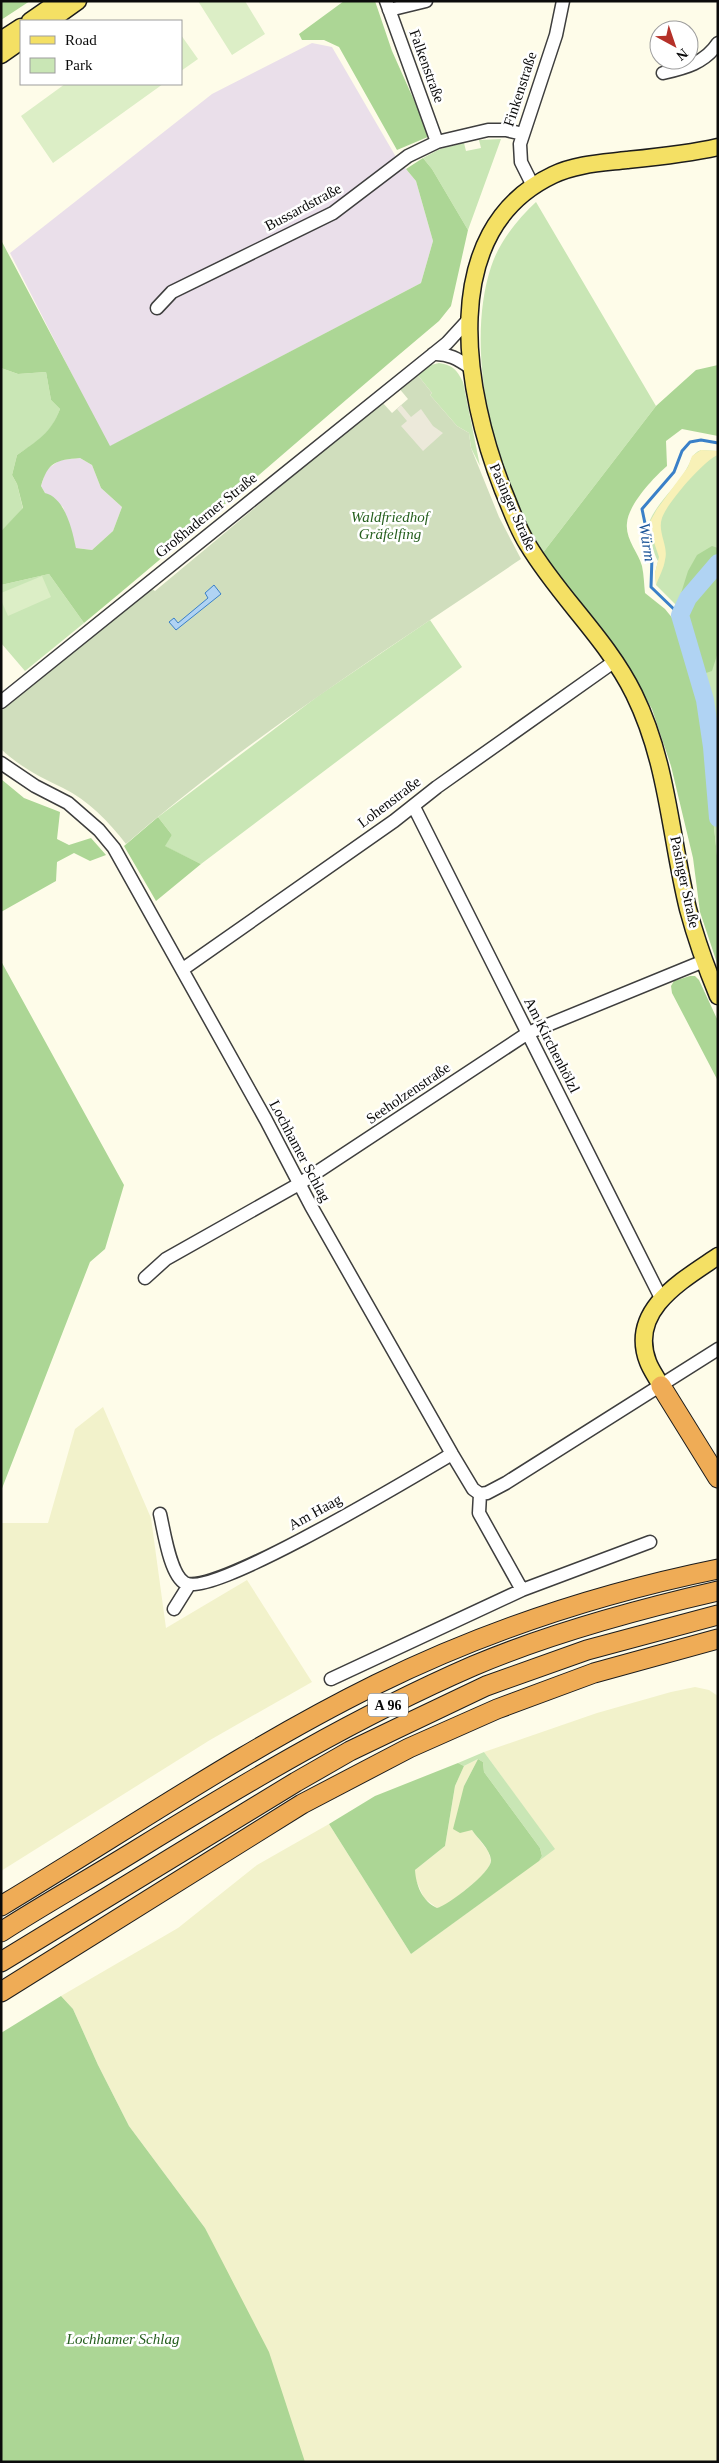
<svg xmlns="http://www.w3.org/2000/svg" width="719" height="2463" font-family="'Times New Roman',serif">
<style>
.industrial{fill:#eadfea}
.farmland{fill:#f2f2cb}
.green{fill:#c9e6b5}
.forest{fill:#acd695;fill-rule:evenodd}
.sand{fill:#f8f1b7}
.cemetery{fill:#d0debd}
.pitch{fill:#dceec6}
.plaza{fill:#ece9da}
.water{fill:#b0d3f3;stroke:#3a80c8}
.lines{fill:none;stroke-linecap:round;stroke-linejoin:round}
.stream{stroke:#3a80c8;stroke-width:3}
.river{stroke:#b0d3f3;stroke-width:18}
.minor-casing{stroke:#3e3e3e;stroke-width:15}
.major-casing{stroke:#1c1c1c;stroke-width:19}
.highway-casing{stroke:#1c1c1c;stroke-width:21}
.minor{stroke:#fff;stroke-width:12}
.major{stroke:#f4e064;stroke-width:16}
.highway{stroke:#efac56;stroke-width:19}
.labels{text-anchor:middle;stroke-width:5;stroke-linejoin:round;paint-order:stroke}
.shield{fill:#fff;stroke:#545454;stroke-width:1}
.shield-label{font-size:14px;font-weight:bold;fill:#0b0b0b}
.street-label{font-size:15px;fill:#0b0b0b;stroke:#fff}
.park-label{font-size:15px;font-style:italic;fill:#255f1e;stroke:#fff}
.water-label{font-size:16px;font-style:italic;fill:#1a5397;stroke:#fff}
</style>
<rect width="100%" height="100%" fill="#fefce9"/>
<path class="industrial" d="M312 43 332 47 396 157 416 181 433 241 421 283 109 447 10 253 212 94Z
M80 458 92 465 101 488 122 507 113 531 92 550 76 548 63 507 45 493 41 486 46 470 60 460Z"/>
<path class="farmland" d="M103 1407 151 1518 166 1628 247 1580 312 1682 210 1740 1 1871V1523H48L75 1429Z
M695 1687 709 1690 718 1696V2462H305L231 2282 205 2228 129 2126 98 2065 73 2009 61 1996 178 1928 257 1865 329 1824 411 1954 554 1849 484 1752 597 1713 671 1692Z
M478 1759 464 1786 472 1830 488 1851 491 1860 489 1867 481 1877 446 1906 437 1908 424 1898 415 1878V1870L445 1846 455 1786 464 1766Z"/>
<path class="green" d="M501 139 468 230 432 169 423 158 440 149 464 143 466 151 481 148 479 140Z
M536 202 656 406 542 554C496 481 463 352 491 267 499 242 517 220 536 202Z
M439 363C453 365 457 370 463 382L480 466 471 448 469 433 457 426 430 395 432 393 416 373 427 366Z
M1 368 18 374 46 372 51 400 60 409C51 434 38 441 17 455L12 475 17 484 23 509 1 531Z
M701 450 718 451V865L702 714 690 674 702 673 688 617 656 585 655 573 658 561C654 555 647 529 649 523 656 503 677 487 687 468 692 460 691 454 701 450Z
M49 574 84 623 25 671 1 643V585Z
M430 620 462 667 201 864 164 846 172 835 158 817 318 696Z
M484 1752 555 1849 539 1861 542 1856 540 1848 484 1772 483 1762 478 1759 464 1766 458 1763Z"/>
<path class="forest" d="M1 1H30L1 20Z
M344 1H375L392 51 430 136 397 150 339 47 324 40H302L299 34Z
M423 158 432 169 468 230 451 306 439 321C320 421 204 524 84 623L49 574 1 585V531L23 508 17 484 12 475 17 455C37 441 51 433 60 409L51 400 46 372 18 374 1 368V240L110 446 421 283 433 241 416 181 406 169ZM80 458 92 465 101 488 122 507 113 531 92 550 76 548C72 529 65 498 45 493L41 486C48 462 56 460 80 458Z
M718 365V436L682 429 666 441 667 466C654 477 628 505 627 523 625 539 638 552 642 566 644 575 644 585 645 593L665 609 678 625 702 714 718 865V966L700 912 693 858 671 766 652 709 622 656 542 554 656 406 696 370Z
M712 546 718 548V652L712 671 703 674 698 663 688 617 677 606 688 571 697 555Z
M1 779 24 798 60 812 57 839 69 845 91 838 106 855 90 861 74 853 57 862 56 881 1 912Z
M158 817 172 835 165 846 201 864 156 901 124 846Z
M1 961 124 1185 105 1249 90 1262 1 1491Z
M690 976H695L699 980 718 1021V1081L672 993 671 986 674 981Z
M478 1759 483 1762 484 1772 540 1848 542 1856 539 1861 411 1954 329 1824 375 1796 458 1763 464 1766 455 1786 445 1846 415 1870C416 1885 422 1901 437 1908 448 1905 492 1872 491 1860 490 1849 478 1839 472 1830L460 1833 453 1829 464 1786Z
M61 1996 73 2009 98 2065 129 2126 205 2228 269 2352 305 2462H1V2033Z"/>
<path class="sand" d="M701 450 718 451V455C704 460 667 503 662 518 657 532 669 546 665 560 664 568 659 577 656 585L655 573 659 557 648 525 657 509 688 467 692 456Z"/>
<path class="cemetery" d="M416 373 432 393 430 395 457 426 469 433 471 448 499 517 521 559C386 650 248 738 126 844 109 822 88 800 63 788 40 777 20 767 1 749V711L152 589 155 591 382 402 392 413 408 399 398 387Z"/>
<path class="pitch" d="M198 1H245L265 34 232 55Z
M181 35 198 59 181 71Z
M65 84H163L53 163 21 116Z
M42 576 51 597 8 616 1 600V593Z"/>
<path class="plaza" d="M401 405 411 417 421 409 433 426 443 433 423 451 401 426 407 421 397 409Z"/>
<path class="water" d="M214 585 221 594 176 630 169 622 174 618 178 623 208 598 205 593Z"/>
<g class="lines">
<path class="stream" d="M680 615 651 587 652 557 642 509 674 472 682 451 690 442 701 440 718 443"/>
<path class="river" d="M718 563 688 598 680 615 705 700 712 747 718 818"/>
<g class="minor-casing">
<path id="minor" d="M386 1 437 142
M389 10 426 1
M663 73C685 68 705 63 718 43
M533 186 521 162 520 144 556 35 563 1
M157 308 172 292 333 213 408 156 437 142 488 130H506L523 134
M433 354C448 353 458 359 471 368
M1 702 447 343 469 319
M1 763 35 786 68 803 99 830 114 848 266 1120 311 1206 452 1454 473 1489 480 1494
M414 807 661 1298
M183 969 394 821 437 787 615 661
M145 1278 166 1259 299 1184 528 1033 704 961
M480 1494 487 1493 506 1483 718 1349
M480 1494 479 1513 522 1590
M160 1514C164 1531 170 1575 185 1583 213 1598 416 1475 452 1454
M174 1609 189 1585
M331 1679 522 1590 650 1542"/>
</g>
<g class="major-casing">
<path id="major" d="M30 21 59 1
M50 21 78 1
M1 40 21 27
M1 55 21 41
M718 147C688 154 657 157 627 160 602 163 576 164 553 175 435 231 465 393 503 490 511 509 517 528 528 545 559 597 607 639 634 694 668 763 670 836 688 909 696 939 706 967 718 996
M661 1386C657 1378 651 1370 648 1362 628 1310 683 1280 718 1256"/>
</g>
<g class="highway-casing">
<path id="highway" d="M661 1386 718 1478
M1 1906C126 1831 247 1748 377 1684 485 1631 600 1593 718 1569
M1 1932C46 1903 93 1877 138 1849 247 1782 356 1717 473 1666 551 1633 635 1610 718 1591
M1 1962 296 1782 350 1751 400 1727 486 1686 587 1650 718 1615
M1 1992 302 1804 409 1748 497 1709 594 1673 718 1639"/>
</g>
<use href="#minor" class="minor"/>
<use href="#major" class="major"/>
<use href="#highway" class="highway"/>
</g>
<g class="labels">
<rect class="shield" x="368" y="1693.5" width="40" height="23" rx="4"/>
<g class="shield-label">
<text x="388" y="1710">A 96</text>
</g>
<g class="street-label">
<text transform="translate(427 66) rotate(70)" y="5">Falkenstraße</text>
<text transform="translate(520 89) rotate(-72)" y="5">Finkenstraße</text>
<text transform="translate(303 207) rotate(-28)" y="5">Bussardstraße</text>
<text transform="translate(513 507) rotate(66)" y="5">Pasinger Straße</text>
<text transform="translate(206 515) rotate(-39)" y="5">Großhaderner Straße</text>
<text transform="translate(389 802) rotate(-37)" y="5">Lohenstraße</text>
<text transform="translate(685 882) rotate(78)" y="5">Pasinger Straße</text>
<text transform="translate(552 1045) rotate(63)" y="5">Am Kirchenhölzl</text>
<text transform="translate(408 1093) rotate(-34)" y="5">Seeholzenstraße</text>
<text transform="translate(300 1151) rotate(62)" y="5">Lochhamer Schlag</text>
<text transform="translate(315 1512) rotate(-29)" y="5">Am Haag</text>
</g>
<g class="park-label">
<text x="390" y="522">Waldfriedhof<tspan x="390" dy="17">Gräfelfing</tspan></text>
<text x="123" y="2344">Lochhamer Schlag</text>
</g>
<g class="water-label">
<text transform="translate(648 542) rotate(81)" y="6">Würm</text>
</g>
</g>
<rect width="719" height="2463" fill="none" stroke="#0b0b0b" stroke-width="5"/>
<rect x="20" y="20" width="162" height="65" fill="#ffffff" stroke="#9d9d9d"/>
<rect x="30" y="36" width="25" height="8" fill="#f4e064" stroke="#9d9d9d"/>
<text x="65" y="45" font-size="15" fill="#0b0b0b">Road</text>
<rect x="30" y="58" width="25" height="15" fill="#c9e6b5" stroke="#9d9d9d"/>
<text x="65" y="70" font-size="15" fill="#0b0b0b">Park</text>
<g transform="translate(674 45) rotate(140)"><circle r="24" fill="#ffffff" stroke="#9d9d9d"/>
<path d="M0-4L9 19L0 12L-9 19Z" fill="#b53129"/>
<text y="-8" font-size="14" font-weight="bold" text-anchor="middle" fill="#0b0b0b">N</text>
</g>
</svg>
